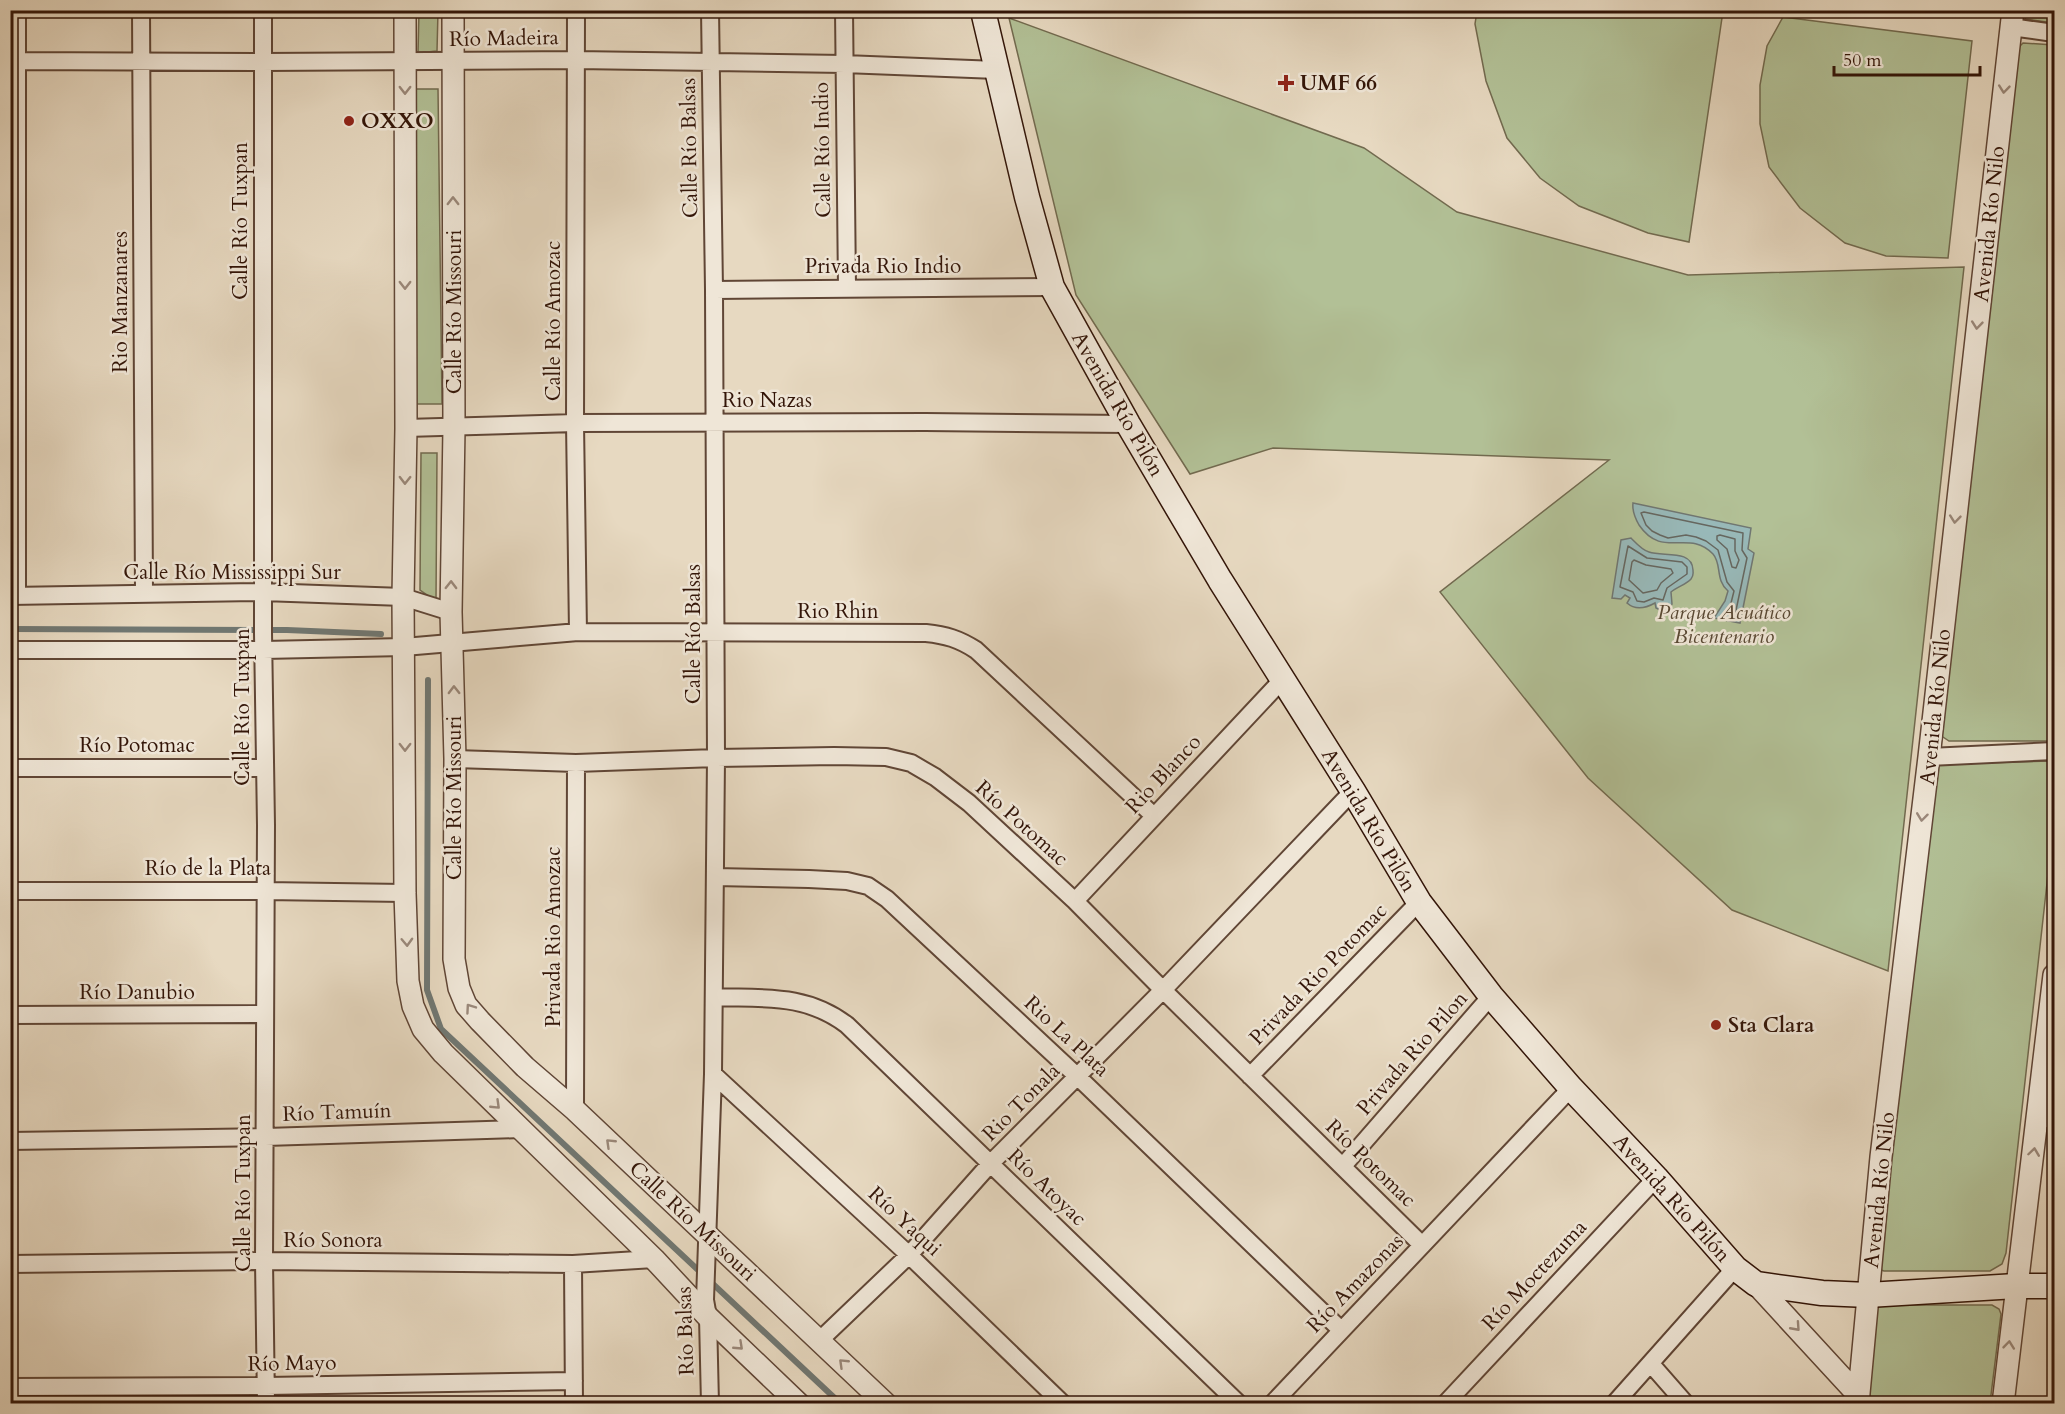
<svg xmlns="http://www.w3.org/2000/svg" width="2065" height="1414" font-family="Cardo,serif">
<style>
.green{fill:#b2c096;stroke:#726a4f;stroke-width:1.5}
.water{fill:#98b9b9;stroke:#707772;stroke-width:1.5}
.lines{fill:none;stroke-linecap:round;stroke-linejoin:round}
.shore{stroke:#666760;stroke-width:1.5}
.stream{stroke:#707772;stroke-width:6}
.minor-casing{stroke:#604636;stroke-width:20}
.tertiary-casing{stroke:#604636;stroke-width:24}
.secondary-casing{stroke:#331508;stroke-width:27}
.minor{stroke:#efe6d7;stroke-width:16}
.tertiary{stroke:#efe6d7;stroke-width:21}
.secondary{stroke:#efe6d7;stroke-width:24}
.oneway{stroke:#9a887a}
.poi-dot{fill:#8f2418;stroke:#efe6d7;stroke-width:2}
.labels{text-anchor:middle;stroke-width:5;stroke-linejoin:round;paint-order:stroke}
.street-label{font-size:21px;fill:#331508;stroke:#efe6d7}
.poi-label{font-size:21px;font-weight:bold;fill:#331508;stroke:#efe6d7;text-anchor:start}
.park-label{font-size:21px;font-style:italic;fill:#594833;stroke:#efe6d7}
</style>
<rect width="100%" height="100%" fill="#e7d9c1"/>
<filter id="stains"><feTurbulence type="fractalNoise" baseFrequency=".00333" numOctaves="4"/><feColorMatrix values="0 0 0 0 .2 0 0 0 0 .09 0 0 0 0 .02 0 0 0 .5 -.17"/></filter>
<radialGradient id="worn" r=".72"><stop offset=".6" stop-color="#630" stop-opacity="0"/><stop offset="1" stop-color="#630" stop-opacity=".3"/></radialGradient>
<path class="green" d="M2027 10 2054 11V23L2025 19Z
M419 11H438L437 51 418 53Z
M1477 11H1723L1689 242 1648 233 1579 206 1540 178 1507 138 1486 81 1475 24Z
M1783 17 1972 41 1948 258 1886 256 1845 243 1800 208 1769 167 1760 124V85L1767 46Z
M1009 18 1364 148 1457 212 1688 275 1964 267 1888 971 1732 910 1588 778 1440 592 1609 460 1273 448 1190 474 1076 295Z
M2023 43 2054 45V739L2052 741H1949L1940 735 2012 54Z
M416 89H438L442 404H415Z
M421 453H437L436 601 420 590Z
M2051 761 2054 763V820L2006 1253 2002 1264 1990 1271H1884L1878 1269 1936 767 1943 764Z
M1881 1305H1992L1999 1309 2001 1314 1990 1403 1862 1404 1875 1309Z"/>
<path class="water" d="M1633 503 1751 528 1748 549 1754 553 1740 623 1714 618 1725 601 1728 591C1715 580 1722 564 1713 554 1688 528 1663 560 1639 525 1635 518 1632 511 1633 503Z
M1631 538C1636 543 1642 550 1649 552 1663 557 1692 549 1693 570 1693 574 1694 575 1691 579 1687 584 1677 587 1671 592L1672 604 1668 610 1662 611 1656 608 1655 603C1646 608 1636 611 1627 603L1630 598 1625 595 1621 599 1612 598 1621 540Z"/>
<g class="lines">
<path class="shore" d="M1644 512 1743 533 1742 550 1747 558 1735 615 1726 612 1731 603 1734 591 1727 582 1718 550 1706 541 1696 537 1686 535 1668 538 1660 535 1652 531 1646 525 1641 513Z
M1720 535 1735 539V551L1739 560 1736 568 1732 567 1727 549 1717 540V536Z
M1628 546 1647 558 1682 562 1687 567V574L1667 588 1663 600 1654 598 1644 602 1637 601 1633 592 1620 587Z
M1634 560 1646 565 1671 569 1673 573 1661 583 1657 590 1643 593 1629 580 1632 562Z"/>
<path class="stream" d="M10 629 287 630 381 634
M428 680 427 990 441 1029 841 1404"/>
<g class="minor-casing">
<path id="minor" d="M141 10 144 593
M263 10V633L266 825 264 1261 266 1404
M576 10 575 423 578 632
M844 10 847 288
M2011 27 2054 33
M10 61 263 62 576 60 844 64 997 70
M714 290 1052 287
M406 428 575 423 925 422 1128 424
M10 596 263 592 403 597 451 612
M17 596V10
M10 650H264L404 647 578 632 926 633C946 635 959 639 976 650L1154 816
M1929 757 2054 751
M455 759 576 763 716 758 834 756 886 757 911 763 935 777 969 803 1075 901 1163 990 1422 1245
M10 768H264
M715 877 809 879 847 881 868 886 887 899 1078 1077 1341 1330
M10 891H265L405 893
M1075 901 1283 679
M714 997C763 999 805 993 847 1025L1239 1404
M10 1015 264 1014
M713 1074 909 1255 1063 1404
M1250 1076 1419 902
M575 1110 576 763
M2038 1119H2054
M10 1141 266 1137 520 1129
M1343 1166 1491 996
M10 1264 264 1261 573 1264 654 1259
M573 1264 574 1404
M820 1340 909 1255 990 1164 1163 990 1353 791
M1651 1364 1686 1404
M10 1387 266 1386 574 1381
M710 1404 708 1317 705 1300 713 1074 716 758 714 290 710 10
M1272 1404 1571 1088
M1445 1404 1656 1178
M1614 1404 1735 1268"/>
</g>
<g class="tertiary-casing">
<path id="tertiary" d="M405 10 406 428 403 597 405 893 408 981 413 1006 423 1029 443 1053 654 1259 708 1317 799 1404
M453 10 454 428 451 612 455 759 454 959 459 988 466 1005 480 1021 525 1067 575 1110 886 1404
M1756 1284 1859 1396
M1858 1404 1881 1157 1929 757 2013 10
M2003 1404 2054 975"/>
</g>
<g class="secondary-casing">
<path id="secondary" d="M983 11 1027 197 1052 287 1128 424 1220 580 1353 791 1419 902 1491 996 1571 1088 1656 1178 1735 1268 1756 1284 1822 1293 1868 1295 2016 1286H2054"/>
</g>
<use href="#minor" class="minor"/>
<use href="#tertiary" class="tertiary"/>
<use href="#secondary" class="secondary"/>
</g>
<defs><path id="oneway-chevron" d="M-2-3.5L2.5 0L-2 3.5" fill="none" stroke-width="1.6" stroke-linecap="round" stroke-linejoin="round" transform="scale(1.5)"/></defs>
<g class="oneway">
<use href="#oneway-chevron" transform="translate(2004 89) rotate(96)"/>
<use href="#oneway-chevron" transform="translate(405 90) rotate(90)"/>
<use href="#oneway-chevron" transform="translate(453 201) rotate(-90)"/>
<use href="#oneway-chevron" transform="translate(405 285) rotate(90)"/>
<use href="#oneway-chevron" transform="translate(1977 325) rotate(96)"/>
<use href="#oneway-chevron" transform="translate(405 480) rotate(91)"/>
<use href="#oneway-chevron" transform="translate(1955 519) rotate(96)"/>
<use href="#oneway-chevron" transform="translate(451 585) rotate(-89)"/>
<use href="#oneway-chevron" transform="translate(454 690) rotate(-91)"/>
<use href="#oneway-chevron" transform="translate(405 747) rotate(90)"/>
<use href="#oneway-chevron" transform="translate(1922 817) rotate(97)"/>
<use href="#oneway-chevron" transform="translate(407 942) rotate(88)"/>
<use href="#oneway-chevron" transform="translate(470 1008) rotate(-125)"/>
<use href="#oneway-chevron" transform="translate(496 1105) rotate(44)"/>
<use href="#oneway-chevron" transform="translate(610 1143) rotate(-136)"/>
<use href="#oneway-chevron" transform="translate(2034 1152) rotate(-82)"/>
<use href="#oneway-chevron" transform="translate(1796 1327) rotate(48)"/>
<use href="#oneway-chevron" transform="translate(2009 1345) rotate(-84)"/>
<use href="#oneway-chevron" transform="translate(739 1346) rotate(43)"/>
<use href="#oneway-chevron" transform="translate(843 1363) rotate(-136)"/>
</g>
<g class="poi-dot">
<path d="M1283 74h6v6h6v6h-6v6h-6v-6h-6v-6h6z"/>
<circle cx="349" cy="121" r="6"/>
<circle cx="1716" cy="1025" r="6"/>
</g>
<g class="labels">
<g class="street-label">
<text transform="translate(504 38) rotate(-1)" y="7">Río Madeira</text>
<text transform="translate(689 148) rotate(-91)" y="7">Calle Río Balsas</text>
<text transform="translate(822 150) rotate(-91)" y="7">Calle Río Indio</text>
<text transform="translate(240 221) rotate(-90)" y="7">Calle Río Tuxpan</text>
<text transform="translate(1989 224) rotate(-84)" y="7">Avenida Río Nilo</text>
<text x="883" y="273">Privada Rio Indio</text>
<text transform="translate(120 302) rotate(-90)" y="7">Rio Manzanares</text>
<text transform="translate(454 312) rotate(-90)" y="7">Calle Río Missouri</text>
<text transform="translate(553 321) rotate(-90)" y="7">Calle Río Amozac</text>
<text x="767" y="407">Rio Nazas</text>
<text transform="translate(1118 404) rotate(60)" y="7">Avenida Río Pilón</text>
<text x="232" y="579">Calle Río Mississippi Sur</text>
<text x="838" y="618">Rio Rhin</text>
<text transform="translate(693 634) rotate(-90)" y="7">Calle Río Balsas</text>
<text transform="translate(242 707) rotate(-90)" y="7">Calle Río Tuxpan</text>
<text transform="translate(1935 707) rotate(-84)" y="7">Avenida Río Nilo</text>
<text x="137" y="752">Río Potomac</text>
<text transform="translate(1163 774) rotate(-47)" y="7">Rio Blanco</text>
<text transform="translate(454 798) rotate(-90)" y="7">Calle Río Missouri</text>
<text transform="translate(1369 820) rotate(59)" y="7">Avenida Río Pilón</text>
<text transform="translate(1022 823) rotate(42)" y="7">Río Potomac</text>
<text x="208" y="875">Río de la Plata</text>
<text transform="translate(553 937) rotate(-90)" y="7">Privada Rio Amozac</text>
<text transform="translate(1318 974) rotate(-46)" y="7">Privada Rio Potomac</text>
<text x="137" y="999">Río Danubio</text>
<text transform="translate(1067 1036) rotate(43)" y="7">Rio La Plata</text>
<text transform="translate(1412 1053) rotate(-49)" y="7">Privada Rio Pilon</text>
<text transform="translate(1021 1102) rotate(-45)" y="7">Rio Tonala</text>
<text transform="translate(337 1112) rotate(-2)" y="7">Río Tamuín</text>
<text transform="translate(1371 1163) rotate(44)" y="7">Río Potomac</text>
<text transform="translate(1047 1187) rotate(44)" y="7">Río Atoyac</text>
<text transform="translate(1879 1190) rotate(-84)" y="7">Avenida Río Nilo</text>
<text transform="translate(243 1193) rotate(-90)" y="7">Calle Río Tuxpan</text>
<text transform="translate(1672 1198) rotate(48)" y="7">Avenida Río Pilón</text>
<text transform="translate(693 1221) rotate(43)" y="7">Calle Río Missouri</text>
<text transform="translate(905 1221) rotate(43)" y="7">Río Yaqui</text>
<text x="333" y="1247">Río Sonora</text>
<text transform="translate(1534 1275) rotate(-47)" y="7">Río Moctezuma</text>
<text transform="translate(1355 1283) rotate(-46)" y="7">Río Amazonas</text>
<text transform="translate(685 1331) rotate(-92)" y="7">Río Balsas</text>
<text transform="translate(292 1363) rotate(-1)" y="7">Río Mayo</text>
</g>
<g class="poi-label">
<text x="1300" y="90">UMF 66</text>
<text x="361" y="128">OXXO</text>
<text x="1728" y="1032">Sta Clara</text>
</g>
<g class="park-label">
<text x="1724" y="619">Parque Acuático<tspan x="1724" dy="24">Bicentenario</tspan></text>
</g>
</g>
<rect width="2065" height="1414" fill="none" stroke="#e7d9c1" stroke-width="36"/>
<rect x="12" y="12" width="2041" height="1390" fill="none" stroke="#331508" stroke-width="3"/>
<rect x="18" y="18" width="2029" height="1378" fill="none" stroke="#331508" stroke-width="1.5"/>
<path d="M1834 66v9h146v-9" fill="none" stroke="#331508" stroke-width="3"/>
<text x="1843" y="66" font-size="18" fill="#331508" stroke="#efe6d7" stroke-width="4.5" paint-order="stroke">50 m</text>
<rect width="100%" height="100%" filter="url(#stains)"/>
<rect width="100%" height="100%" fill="url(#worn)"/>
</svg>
